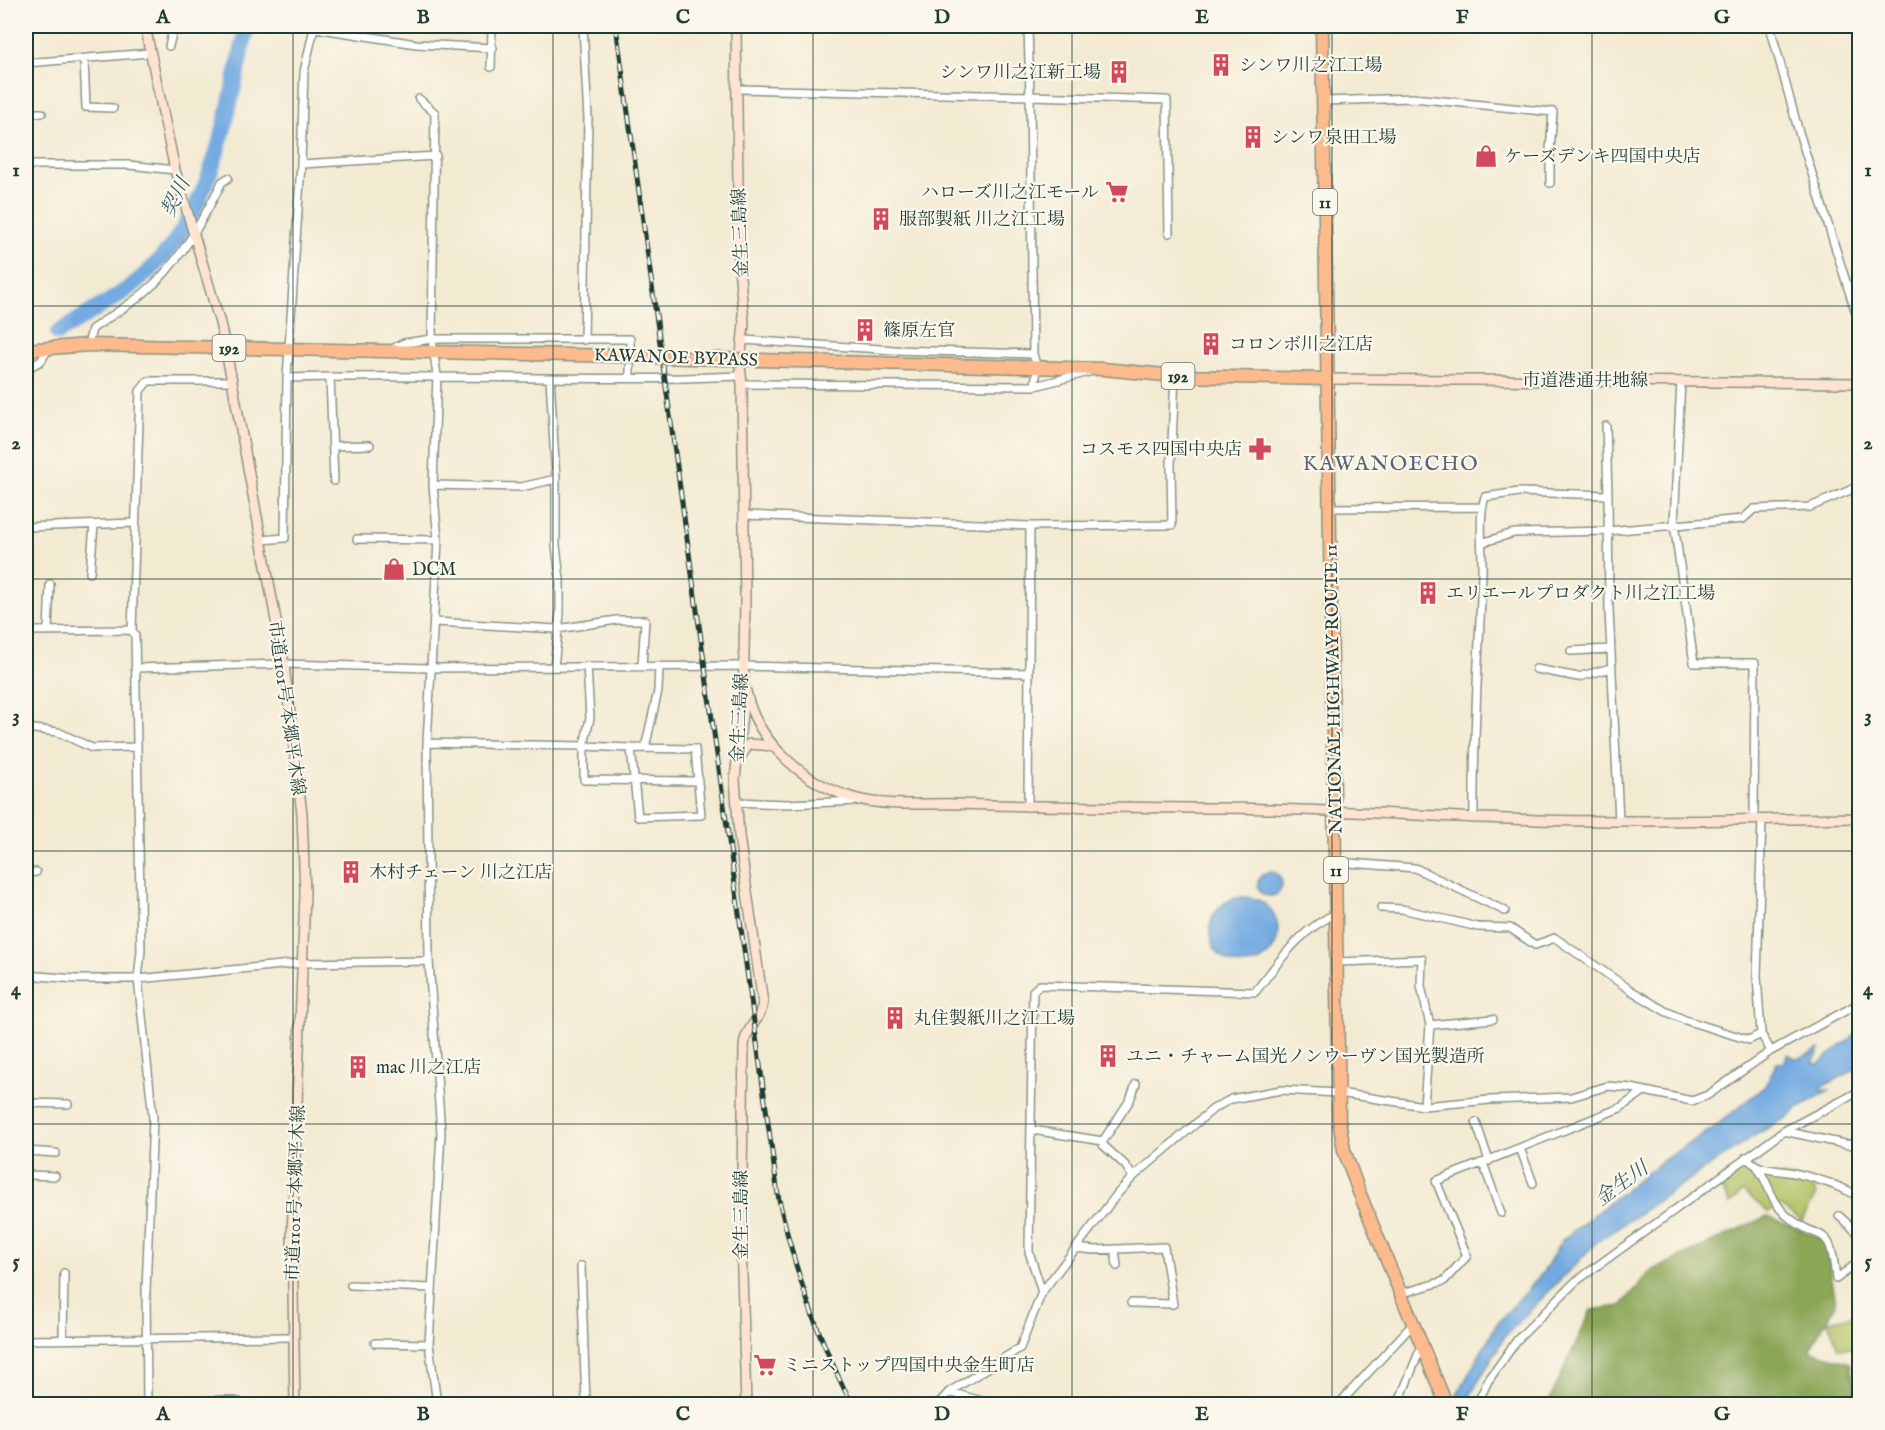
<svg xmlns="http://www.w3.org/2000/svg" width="1885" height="1430" font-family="'IM FELL English','Noto Serif JP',serif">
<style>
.green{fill:#b0c062;stroke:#687e4b;stroke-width:1.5}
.forest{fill:#8ca658;stroke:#567246;stroke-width:1.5}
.water{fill:#73aae1;stroke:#49748a;stroke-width:1.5}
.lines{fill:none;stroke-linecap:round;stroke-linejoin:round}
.river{stroke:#73aae1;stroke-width:16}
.street-casing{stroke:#899483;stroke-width:10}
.secondary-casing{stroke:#899483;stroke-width:12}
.primary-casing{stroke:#899483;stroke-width:14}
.highway-casing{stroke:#899483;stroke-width:15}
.street{stroke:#fff;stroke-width:7}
.secondary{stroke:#fee3d1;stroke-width:9}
.primary{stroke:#fcba8d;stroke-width:10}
.highway{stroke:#fcba8d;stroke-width:12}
.rail-casing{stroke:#1f3d34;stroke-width:5}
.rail{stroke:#fbf7ec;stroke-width:3;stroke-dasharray:9;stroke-linecap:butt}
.highway-bridge-casing{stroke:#899483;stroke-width:15;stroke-linecap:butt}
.highway-bridge{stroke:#fcba8d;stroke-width:12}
.grid{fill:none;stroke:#1f3d34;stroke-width:1.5;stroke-opacity:0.55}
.labels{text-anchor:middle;stroke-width:4.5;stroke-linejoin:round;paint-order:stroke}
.shield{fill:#fbf7ec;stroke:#61756b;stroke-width:1.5}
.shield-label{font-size:16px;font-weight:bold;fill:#1f3d34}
.poi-label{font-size:18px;fill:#1f3d34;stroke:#fbf7ec;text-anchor:start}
.street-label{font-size:18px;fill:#1f3d34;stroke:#fbf7ec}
.water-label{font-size:20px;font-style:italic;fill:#385e68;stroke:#fbf7ec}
.quarter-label{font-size:21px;letter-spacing:1.5px;fill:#5c6476;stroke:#fbf7ec}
.neatline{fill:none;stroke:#1f3d34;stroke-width:2}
.grid-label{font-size:20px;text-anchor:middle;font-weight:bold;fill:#1f3d34}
</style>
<rect width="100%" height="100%" fill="#fbf7ec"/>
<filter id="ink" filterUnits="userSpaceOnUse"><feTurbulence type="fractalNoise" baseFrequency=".0167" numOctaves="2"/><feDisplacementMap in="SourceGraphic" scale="12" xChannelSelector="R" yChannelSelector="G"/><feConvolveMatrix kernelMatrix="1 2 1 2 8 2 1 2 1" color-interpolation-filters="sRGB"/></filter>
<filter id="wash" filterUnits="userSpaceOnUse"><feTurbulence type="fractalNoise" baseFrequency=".008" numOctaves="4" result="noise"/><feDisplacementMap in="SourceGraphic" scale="24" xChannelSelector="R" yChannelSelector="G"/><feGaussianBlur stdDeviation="1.35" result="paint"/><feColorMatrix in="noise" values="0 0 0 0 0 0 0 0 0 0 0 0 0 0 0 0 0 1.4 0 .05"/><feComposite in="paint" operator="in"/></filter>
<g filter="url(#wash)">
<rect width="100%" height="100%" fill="#f3ead2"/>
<path class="green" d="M1744 1162 1767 1178 1775 1175 1809 1181 1816 1194 1802 1221 1781 1206 1768 1212 1743 1191 1730 1204 1718 1181Z
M1860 1314 1859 1348H1838L1828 1321Z"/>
<path class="forest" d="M1767 1216 1826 1240 1836 1304 1809 1350 1850 1363 1859 1402 1853 1404H1548L1591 1310 1621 1306 1651 1271Z"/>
<path class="water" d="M1258 884a12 12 0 1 1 24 0a12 12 0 1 1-24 0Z
M1210 931a34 34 0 1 1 68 0a34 34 0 1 1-68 0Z
M1859 1032V1067L1822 1087 1821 1090 1829 1091 1797 1108 1792 1115 1757 1134 1597 1242 1505 1336 1465 1404H1452L1496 1325 1544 1271 1562 1240 1662 1161 1712 1129 1765 1086 1777 1063H1785L1787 1054 1798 1059 1820 1049 1813 1063 1818 1064Z"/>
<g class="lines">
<path class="river" d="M58 333C90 311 128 294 155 265 216 202 228 108 247 26"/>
</g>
</g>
<g filter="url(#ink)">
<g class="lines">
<g class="street-casing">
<path id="street" d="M303 26 416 44 493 48
M583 26 588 119 584 340
M1028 26 1030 96 1167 100 1169 233
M1770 26 1798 129 1860 326
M169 46 174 26
M84 59 86 107 113 108
M26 63 150 53
M491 67 492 26
M738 89 1030 96 1033 354
M419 99 435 113 432 339 437 376 433 485 438 540 427 743 429 961 441 1133 429 1344 437 1404
M1324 101 1413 98 1553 112 1550 150V183
M26 113H42
M301 164 436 156
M26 165H129L175 170
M88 345 92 329C110 316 129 306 145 292 180 263 202 221 222 182L228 178
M392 349 404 343 432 339H630V378
M26 369 41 361 49 348
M330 377 334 481
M287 378C438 373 590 383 741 376
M1681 381 1674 524 1694 663H1755L1754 819
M742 384 1035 386 1037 368 1033 354 895 350 743 340
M1035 386 1089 372
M1606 426 1608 495
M333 446 370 445
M433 485 521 487 556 479 550 378
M1330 508 1482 507
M744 515 1030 526 1172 525 1171 464 1175 376
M26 527 134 523
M357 539 438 540
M261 540 285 538 287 378 301 164 304 72 314 28
M1484 542 1514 533 1608 531 1743 519 1754 509 1810 507 1860 486
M90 573 94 525
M435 622 557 629 617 620H645L642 666
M48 630 50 584
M132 630 140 391 148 381H232
M26 631 132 630 135 636 141 950 138 979 153 1118 146 1290 147 1404
M1571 651 1611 649
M554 666 560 614V580L556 545V479
M135 668 284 664 429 668 742 666 1029 673
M1536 669 1578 677 1611 668
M26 728 58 732 92 748 137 747
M427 743 584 746 590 718 587 666
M631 748 695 749 701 815 638 817Z
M631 748 584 746V780L698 781
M645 748 658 691 659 666
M737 802 786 804 859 801
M1028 807 1030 526
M1474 816C1473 735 1479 655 1482 574 1483 551 1478 517 1485 497L1519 492 1608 495 1609 610 1619 821
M1762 819 1757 976 1761 1034 1771 1051
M1336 862 1415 868 1505 911
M26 873 36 872
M1381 908 1402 909 1478 927 1510 928 1535 945 1555 938 1632 991 1665 1011 1685 1020 1749 1040 1761 1034
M1338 962 1422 959 1421 986 1430 1025 1424 1106
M26 975 76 979H138L302 963 429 961
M1430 1025 1493 1019
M26 1103 68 1104
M1476 1122 1489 1161
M1032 1130 1103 1141 1130 1100 1136 1084
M1784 1131 1849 1145 1860 1138
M1103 1141V1145L1125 1165 1133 1177
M1520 1148 1533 1183
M26 1151 56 1153
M1746 1157C1761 1174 1777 1168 1798 1174 1820 1179 1840 1186 1860 1197
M1483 1163 1501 1213
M1758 1168C1769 1184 1771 1201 1786 1215 1821 1246 1830 1218 1836 1279L1860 1261
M26 1175 55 1176
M1839 1216 1860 1235
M1075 1248 1094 1250 1164 1247 1173 1304 1131 1303
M1115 1249 1117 1266
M581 1266 586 1404
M351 1285 432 1288
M1042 1292 1029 1252 1033 991 1040 985 1255 992C1282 959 1298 931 1337 913
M1400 1294 1444 1281 1467 1256 1436 1181 1620 1108 1643 1092
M26 1340 293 1337
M63 1340 64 1273
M375 1343 429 1344
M949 1392 993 1404
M938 1404 949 1392 1020 1348 1042 1292 1118 1193 1133 1177 1213 1109 1231 1099 1281 1090 1339 1093 1424 1106 1490 1100 1571 1097 1608 1086 1631 1088 1692 1101 1708 1095 1771 1051 1860 1003
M1339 1404 1413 1324
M1398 1404 1422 1345
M1477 1404 1488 1381 1517 1340 1575 1282 1784 1131 1860 1091"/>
</g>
<g class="secondary-casing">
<path id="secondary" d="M145 26 175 170 220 323 232 381 284 664 302 814 305 893 292 1235 295 1404
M736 26 739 266 744 323 740 365 742 384 745 601 743 706 735 779 739 836 763 1003C761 1020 745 1028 744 1046L741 1239 746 1404
M1327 379 1860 383
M746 691C756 742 805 784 854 798 886 807 925 803 959 804 1042 807 1126 807 1210 808 1320 808 1428 817 1538 820 1645 823 1752 819 1860 818
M741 756 749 744 773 746"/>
</g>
<g class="primary-casing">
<path id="primary" d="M160 1404 229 1402 239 1404"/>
</g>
<g class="highway-casing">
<path id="highway" d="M1322 26 1339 1121 1344 1150 1359 1192 1446 1404
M26 350 88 345 621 356
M758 360 1103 369 1175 376 1327 379"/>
</g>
<use href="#street" class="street"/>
<use href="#secondary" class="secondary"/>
<use href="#primary" class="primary"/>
<use href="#highway" class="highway"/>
<g class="rail-casing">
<path id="rail" d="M616 26 778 1195C794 1268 817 1338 852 1404"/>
</g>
<use href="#rail" class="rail"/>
<g class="highway-bridge-casing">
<path id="highway-bridge" d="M621 356 758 360"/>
</g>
<use href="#highway-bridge" class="highway-bridge"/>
</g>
</g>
<path class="grid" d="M293 26V1404M553 26V1404M813 26V1404M1072 26V1404M1332 26V1404M1592 26V1404M26 306H1860M26 579H1860M26 851H1860M26 1124H1860"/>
<defs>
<g id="building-bare" transform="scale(1.8)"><path d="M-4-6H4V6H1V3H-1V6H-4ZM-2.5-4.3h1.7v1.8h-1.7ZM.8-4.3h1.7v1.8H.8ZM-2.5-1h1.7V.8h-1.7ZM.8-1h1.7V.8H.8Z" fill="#d1495b" stroke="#fbf7ec" stroke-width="2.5" paint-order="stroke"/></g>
<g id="shop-bare" transform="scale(1.8)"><path d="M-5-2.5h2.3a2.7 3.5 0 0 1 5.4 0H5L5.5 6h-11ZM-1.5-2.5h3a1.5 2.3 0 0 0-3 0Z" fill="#d1495b" stroke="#fbf7ec" stroke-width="2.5" paint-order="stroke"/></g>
<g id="supermarket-bare" transform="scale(1.8)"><path d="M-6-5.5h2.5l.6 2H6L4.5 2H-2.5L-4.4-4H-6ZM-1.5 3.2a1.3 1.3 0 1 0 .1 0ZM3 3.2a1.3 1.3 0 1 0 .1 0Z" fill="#d1495b" stroke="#fbf7ec" stroke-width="2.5" paint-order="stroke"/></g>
<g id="pharmacy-bare" transform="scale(1.8)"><path d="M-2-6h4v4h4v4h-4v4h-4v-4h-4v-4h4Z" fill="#d1495b" stroke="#fbf7ec" stroke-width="2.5" paint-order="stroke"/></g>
</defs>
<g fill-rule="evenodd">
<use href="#building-bare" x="1221" y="65"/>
<use href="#building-bare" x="1119" y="72"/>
<use href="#building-bare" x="1253" y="137"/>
<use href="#shop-bare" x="1486" y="156"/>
<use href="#supermarket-bare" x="1117" y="192"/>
<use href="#building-bare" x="881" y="219"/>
<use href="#building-bare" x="865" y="330"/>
<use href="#building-bare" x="1211" y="344"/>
<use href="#pharmacy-bare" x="1260" y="449"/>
<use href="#shop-bare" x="394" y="569"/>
<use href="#building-bare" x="1428" y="593"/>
<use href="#building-bare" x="351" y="872"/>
<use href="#building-bare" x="895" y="1018"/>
<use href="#building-bare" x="1108" y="1056"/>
<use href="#building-bare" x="358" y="1067"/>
<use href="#supermarket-bare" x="765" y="1365"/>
</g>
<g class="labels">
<g class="shield">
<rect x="1313" y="189" width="24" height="26" rx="4.5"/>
<rect x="212.5" y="335" width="33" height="26" rx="4.5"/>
<rect x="1161.5" y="363" width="33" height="26" rx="4.5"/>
<rect x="1324" y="857" width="24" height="26" rx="4.5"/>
</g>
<g class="shield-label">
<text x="1325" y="208">11</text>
<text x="229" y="354">192</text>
<text x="1178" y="382">192</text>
<text x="1336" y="876">11</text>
</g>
<g class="poi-label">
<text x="1239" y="71">シンワ川之江工場</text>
<text x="1101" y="78" text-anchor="end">シンワ川之江新工場</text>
<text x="1271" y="143">シンワ泉田工場</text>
<text x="1504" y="162">ケーズデンキ四国中央店</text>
<text x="1099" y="198" text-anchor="end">ハローズ川之江モール</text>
<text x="899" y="225">服部製紙 川之江工場</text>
<text x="883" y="336">篠原左官</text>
<text x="1229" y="350">コロンボ川之江店</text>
<text x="1242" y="455" text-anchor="end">コスモス四国中央店</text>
<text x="412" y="575">DCM</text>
<text x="1446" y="599">エリエールプロダクト川之江工場</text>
<text x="369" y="878">木村チェーン 川之江店</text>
<text x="913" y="1024">丸住製紙川之江工場</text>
<text x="1126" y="1062">ユニ・チャーム国光ノンウーヴン国光製造所</text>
<text x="376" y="1073">mac 川之江店</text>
<text x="783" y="1371">ミニストップ四国中央金生町店</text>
</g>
<g class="street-label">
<text transform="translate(740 233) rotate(-92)" y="6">金生三島線</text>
<text transform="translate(676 357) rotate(2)" y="6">KAWANOE BYPASS</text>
<text x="1585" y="386">市道港通井地線</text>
<text transform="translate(1333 689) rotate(-91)" y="6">NATIONAL HIGHWAY ROUTE 11</text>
<text transform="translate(287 708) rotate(82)" y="6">市道1101号 本郷平木線</text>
<text transform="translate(739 718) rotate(-87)" y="6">金生三島線</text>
<text transform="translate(295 1193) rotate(-88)" y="6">市道1101号 本郷平木線</text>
<text transform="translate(741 1215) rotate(-90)" y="6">金生三島線</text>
</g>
<g class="water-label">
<text transform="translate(175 197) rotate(-64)" y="7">契川</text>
<text transform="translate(1621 1183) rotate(-36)" y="7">金生川</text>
</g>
<g class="quarter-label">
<text x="1391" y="470">KAWANOECHO</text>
</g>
</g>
<rect width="1885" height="1430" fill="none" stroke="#fbf7ec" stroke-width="66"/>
<rect x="33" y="33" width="1819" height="1364" class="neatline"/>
<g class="grid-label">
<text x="163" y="23">A</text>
<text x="423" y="23">B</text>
<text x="683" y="23">C</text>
<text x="942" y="23">D</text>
<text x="1202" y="23">E</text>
<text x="1462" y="23">F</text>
<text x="1722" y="23">G</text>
<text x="16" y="176">1</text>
<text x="1868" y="176">1</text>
<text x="16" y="449">2</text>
<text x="1868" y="449">2</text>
<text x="16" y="722">3</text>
<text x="1868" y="722">3</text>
<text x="16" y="995">4</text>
<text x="1868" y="995">4</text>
<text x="16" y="1267">5</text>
<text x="1868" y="1267">5</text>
<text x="163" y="1420">A</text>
<text x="423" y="1420">B</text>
<text x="683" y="1420">C</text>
<text x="942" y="1420">D</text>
<text x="1202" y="1420">E</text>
<text x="1462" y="1420">F</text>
<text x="1722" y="1420">G</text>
</g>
</svg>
